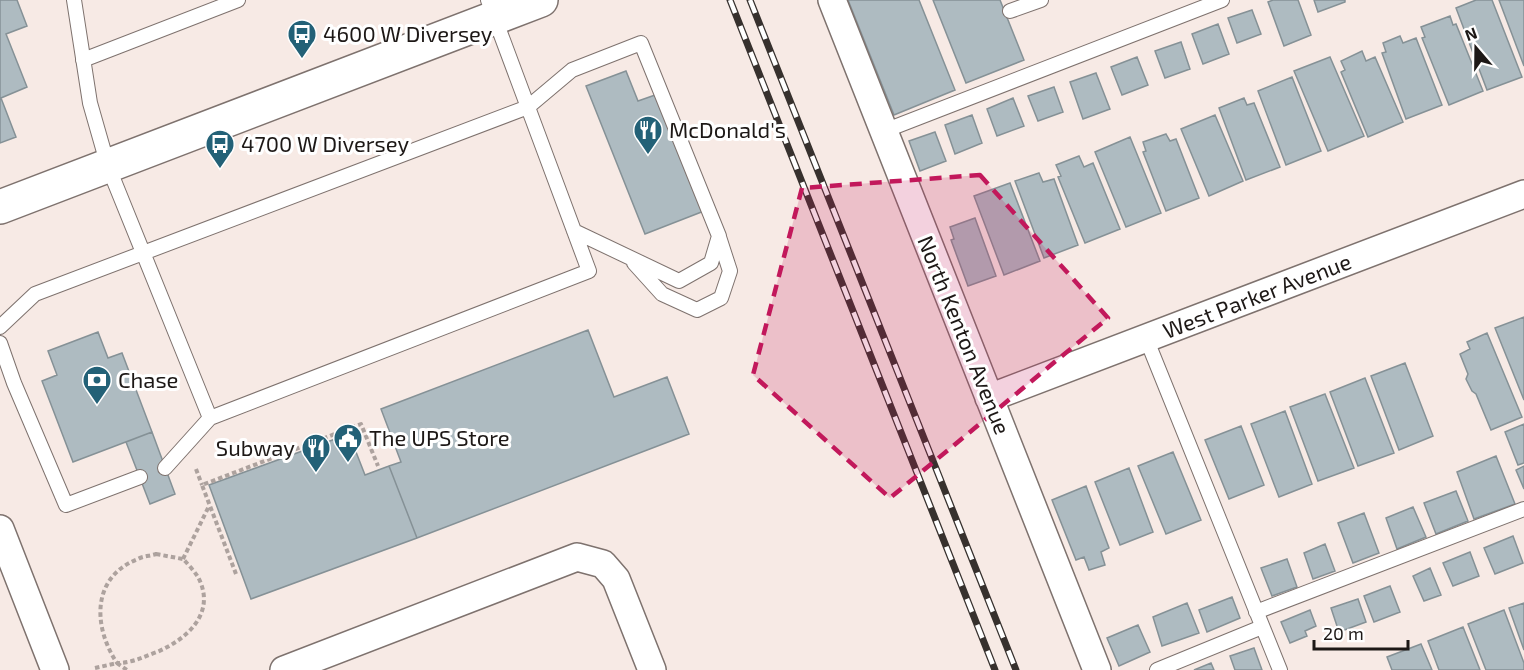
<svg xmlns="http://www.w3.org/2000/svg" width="1524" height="670" font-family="'Exo 2',sans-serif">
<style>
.building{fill:#aebbc1;stroke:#859196;stroke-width:1.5}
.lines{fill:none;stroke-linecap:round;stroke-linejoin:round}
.lane-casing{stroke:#7e726e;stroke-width:16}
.street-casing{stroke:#7e726e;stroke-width:30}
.secondary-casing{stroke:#7e726e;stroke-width:36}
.path{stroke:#ada29e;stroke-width:4;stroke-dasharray:4.5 3;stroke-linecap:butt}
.lane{stroke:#fff;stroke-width:14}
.street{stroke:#fff;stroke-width:27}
.secondary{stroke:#fff;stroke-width:33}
.rail-casing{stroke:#37312e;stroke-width:7}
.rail{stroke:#fff;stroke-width:4.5;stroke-dasharray:14;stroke-linecap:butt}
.marked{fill:#c2185b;fill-opacity:0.2;stroke:#c2185b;stroke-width:4.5;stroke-dasharray:12 8;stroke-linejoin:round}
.labels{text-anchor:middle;stroke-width:6;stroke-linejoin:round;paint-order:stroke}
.poi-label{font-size:22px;fill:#1d1816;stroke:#fff;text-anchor:start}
.street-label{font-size:22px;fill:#1d1816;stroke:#fff}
</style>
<rect width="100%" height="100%" fill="#f7eae5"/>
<path class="building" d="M0 0H17L27 26 6 34 27 87 1 98 16 137 0 143Z
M848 0H919L955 90 894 115Z
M933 0H1000L1024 60 966 83Z
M1273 0H1298L1311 35 1284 46 1268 2Z
M1314 0H1345V2L1318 12Z
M1476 0H1492L1522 77 1487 90 1456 8Z
M1499 0H1524V66Z
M1252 10 1261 34 1237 43 1228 18Z
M1450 16 1453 25 1456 24 1483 91 1449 105 1422 38 1425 37 1421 27Z
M1218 24 1229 54 1203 64 1192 34Z
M1400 36 1403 43 1416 38 1442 105 1406 119 1382 53 1386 52 1383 43Z
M1181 42 1190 69 1165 78 1155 51Z
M1362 51 1366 61 1375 57 1403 122 1368 137 1341 72 1345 70 1341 61Z
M1137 57 1148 85 1122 95 1111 67Z
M1330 57 1364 136 1328 151 1294 71Z
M626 71 638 101 658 94 704 211 645 234 586 86Z
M1096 73 1110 109 1083 119 1070 82Z
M1292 77 1321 151 1286 165 1258 91Z
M1054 87 1063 112 1038 121 1028 96Z
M1013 98 1024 126 997 136 987 109Z
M1244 98 1247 105 1254 103 1280 167 1246 180 1219 108Z
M972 115 982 143 955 154 945 125Z
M1215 115 1243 181 1209 196 1181 129Z
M935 132 946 161 920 171 909 141Z
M1166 134 1170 141 1176 139 1199 198 1166 211 1143 152 1146 151 1143 142Z
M1130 137 1161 213 1126 227 1095 152Z
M1079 156 1084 167 1093 163 1120 229 1085 243 1058 177 1061 176 1056 165Z
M1039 173 1043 182 1054 179 1078 245 1044 258 1015 181Z
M1010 183 1040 261 1004 275 974 196Z
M975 218 996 276 968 286 951 240 954 239 950 227Z
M1524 317V400L1495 328Z
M588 330 614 397 667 377 689 434 417 538 389 466 401 462 381 409Z
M98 332 108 358 122 353 152 432 73 462 42 381 57 375 48 351Z
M1487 333 1522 417 1491 430 1476 394 1472 391 1466 379 1468 374 1460 354 1470 349 1467 342Z
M1405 363 1433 436 1399 450 1371 376Z
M1365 378 1394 453 1358 466 1330 392Z
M1325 394 1354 468 1318 481 1290 407Z
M1285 411 1312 484 1279 497 1251 424Z
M1524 424V463L1518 465 1505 432Z
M1241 426 1264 485 1229 499 1205 440Z
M152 432 175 494 150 504 126 442Z
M349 434 365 475 389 466 417 538 251 599 209 485Z
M1173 452 1201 520 1166 534 1138 466Z
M1496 456 1515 504 1474 519 1457 472Z
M1524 466V489L1516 470Z
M1129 468 1153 532 1120 545 1095 482Z
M1086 486 1109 548 1101 552 1105 565 1089 570 1084 557 1076 560 1052 500Z
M1456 491 1468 521 1436 534 1424 503Z
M1413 507 1426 537 1397 549 1386 518Z
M1364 513 1379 553 1353 563 1338 523Z
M1513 536 1523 563 1495 574 1484 548Z
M1325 544 1335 571 1313 579 1304 553Z
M1470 552 1479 576 1453 586 1443 563Z
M1287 559 1297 587 1272 596 1261 568Z
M1430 568 1441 595 1424 601 1413 576Z
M1390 586 1400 612 1374 622 1364 596Z
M1232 597 1240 618 1207 632 1199 610Z
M1358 599 1366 622 1339 632 1331 608Z
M1187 603 1199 633 1162 646 1153 617Z
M1524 603V650L1509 608Z
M1310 610 1316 626 1305 631 1307 636 1290 643 1281 622Z
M1504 610 1524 663V670H1486L1468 624Z
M1138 625 1150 652 1119 666 1107 638Z
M1463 627 1480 670H1439L1428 641Z
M1421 644 1432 670H1392L1387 657Z
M1254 648 1262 670H1235L1230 656Z
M1211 663 1214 670H1194Z"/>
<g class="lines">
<g class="lane-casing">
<path id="lane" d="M74 0 90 103 108 166 210 418
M1010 11 1041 0
M83 60 238 0
M884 131 1222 0
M634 263 662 294 697 310 721 298 730 271 719 237
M0 327 35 294 528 107 572 70 641 43 719 236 711 263 679 281 574 231
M1146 338 1280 670
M0 343 14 383 66 505 140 477
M165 468 210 418 589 271 488 0
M1256 612 1524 509
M1157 670 1262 627"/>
</g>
<g class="street-casing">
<path id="street" d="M832 0 1097 670
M989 398 1524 194
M0 529 55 670
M284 670 577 557 603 564 616 579 652 670"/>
</g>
<g class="secondary-casing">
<path id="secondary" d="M0 207 541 0"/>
</g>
<path class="path" d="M196 469 202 485
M156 554 183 559C188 564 194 571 198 577 217 613 187 639 157 652 143 657 132 663 117 663 93 627 91 577 138 559 143 556 150 556 156 554Z
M183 559 209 506
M236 574 202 485 361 424 378 466
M95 668 117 663 127 670"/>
<use href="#lane" class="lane"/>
<use href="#street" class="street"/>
<use href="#secondary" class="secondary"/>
<g class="rail-casing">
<path id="rail" d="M730 0 995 670
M750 0 1016 670"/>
</g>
<use href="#rail" class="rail"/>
</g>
<path class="marked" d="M980 175 1108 318 890 498 753 375 802 188Z"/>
<defs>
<g id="bus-pin" transform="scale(1.5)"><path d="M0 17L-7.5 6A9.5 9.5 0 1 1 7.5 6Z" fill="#236177" stroke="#fff"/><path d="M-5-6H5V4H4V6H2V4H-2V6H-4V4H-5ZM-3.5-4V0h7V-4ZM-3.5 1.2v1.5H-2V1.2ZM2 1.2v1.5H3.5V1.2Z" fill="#fff"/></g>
<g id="restaurant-pin" transform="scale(1.5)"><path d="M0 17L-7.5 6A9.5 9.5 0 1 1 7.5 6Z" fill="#236177" stroke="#fff"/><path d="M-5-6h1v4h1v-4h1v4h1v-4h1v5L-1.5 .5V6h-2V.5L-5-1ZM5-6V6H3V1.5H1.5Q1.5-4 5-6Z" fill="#fff"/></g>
<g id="bank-pin" transform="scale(1.5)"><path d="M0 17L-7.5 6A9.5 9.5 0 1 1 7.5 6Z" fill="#236177" stroke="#fff"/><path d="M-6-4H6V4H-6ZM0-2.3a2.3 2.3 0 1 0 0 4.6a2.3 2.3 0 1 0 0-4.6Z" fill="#fff"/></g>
<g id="civic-pin" transform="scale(1.5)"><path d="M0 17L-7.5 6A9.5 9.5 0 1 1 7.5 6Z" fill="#236177" stroke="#fff"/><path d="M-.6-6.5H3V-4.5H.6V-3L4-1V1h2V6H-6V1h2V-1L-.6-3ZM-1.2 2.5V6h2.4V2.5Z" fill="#fff"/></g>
</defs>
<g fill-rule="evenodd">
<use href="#bus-pin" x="302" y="34"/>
<use href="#restaurant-pin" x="648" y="130"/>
<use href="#bus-pin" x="220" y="144"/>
<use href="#bank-pin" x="97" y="380"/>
<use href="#civic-pin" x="348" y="438"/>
<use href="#restaurant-pin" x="316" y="448"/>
</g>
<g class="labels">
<g class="poi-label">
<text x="323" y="42">4600 W Diversey</text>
<text x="669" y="138">McDonald's</text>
<text x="241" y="152">4700 W Diversey</text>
<text x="118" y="388">Chase</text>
<text x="369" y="446">The UPS Store</text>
<text x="295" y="456" text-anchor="end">Subway</text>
</g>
<g class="street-label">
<text transform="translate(1257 296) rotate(-21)" y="8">West Parker Avenue</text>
<text transform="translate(964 335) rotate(68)" y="8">North Kenton Avenue</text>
</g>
</g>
<g transform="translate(1476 48) rotate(340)" stroke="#ffffff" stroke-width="4.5" paint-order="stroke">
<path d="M0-4.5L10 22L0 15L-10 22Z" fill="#1d1816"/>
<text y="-9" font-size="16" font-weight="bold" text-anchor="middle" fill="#1d1816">N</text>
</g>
<path d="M1314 640v9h94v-9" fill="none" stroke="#1d1816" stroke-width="3"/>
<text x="1323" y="640" font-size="18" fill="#1d1816" stroke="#ffffff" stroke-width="4.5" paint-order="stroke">20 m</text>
</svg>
